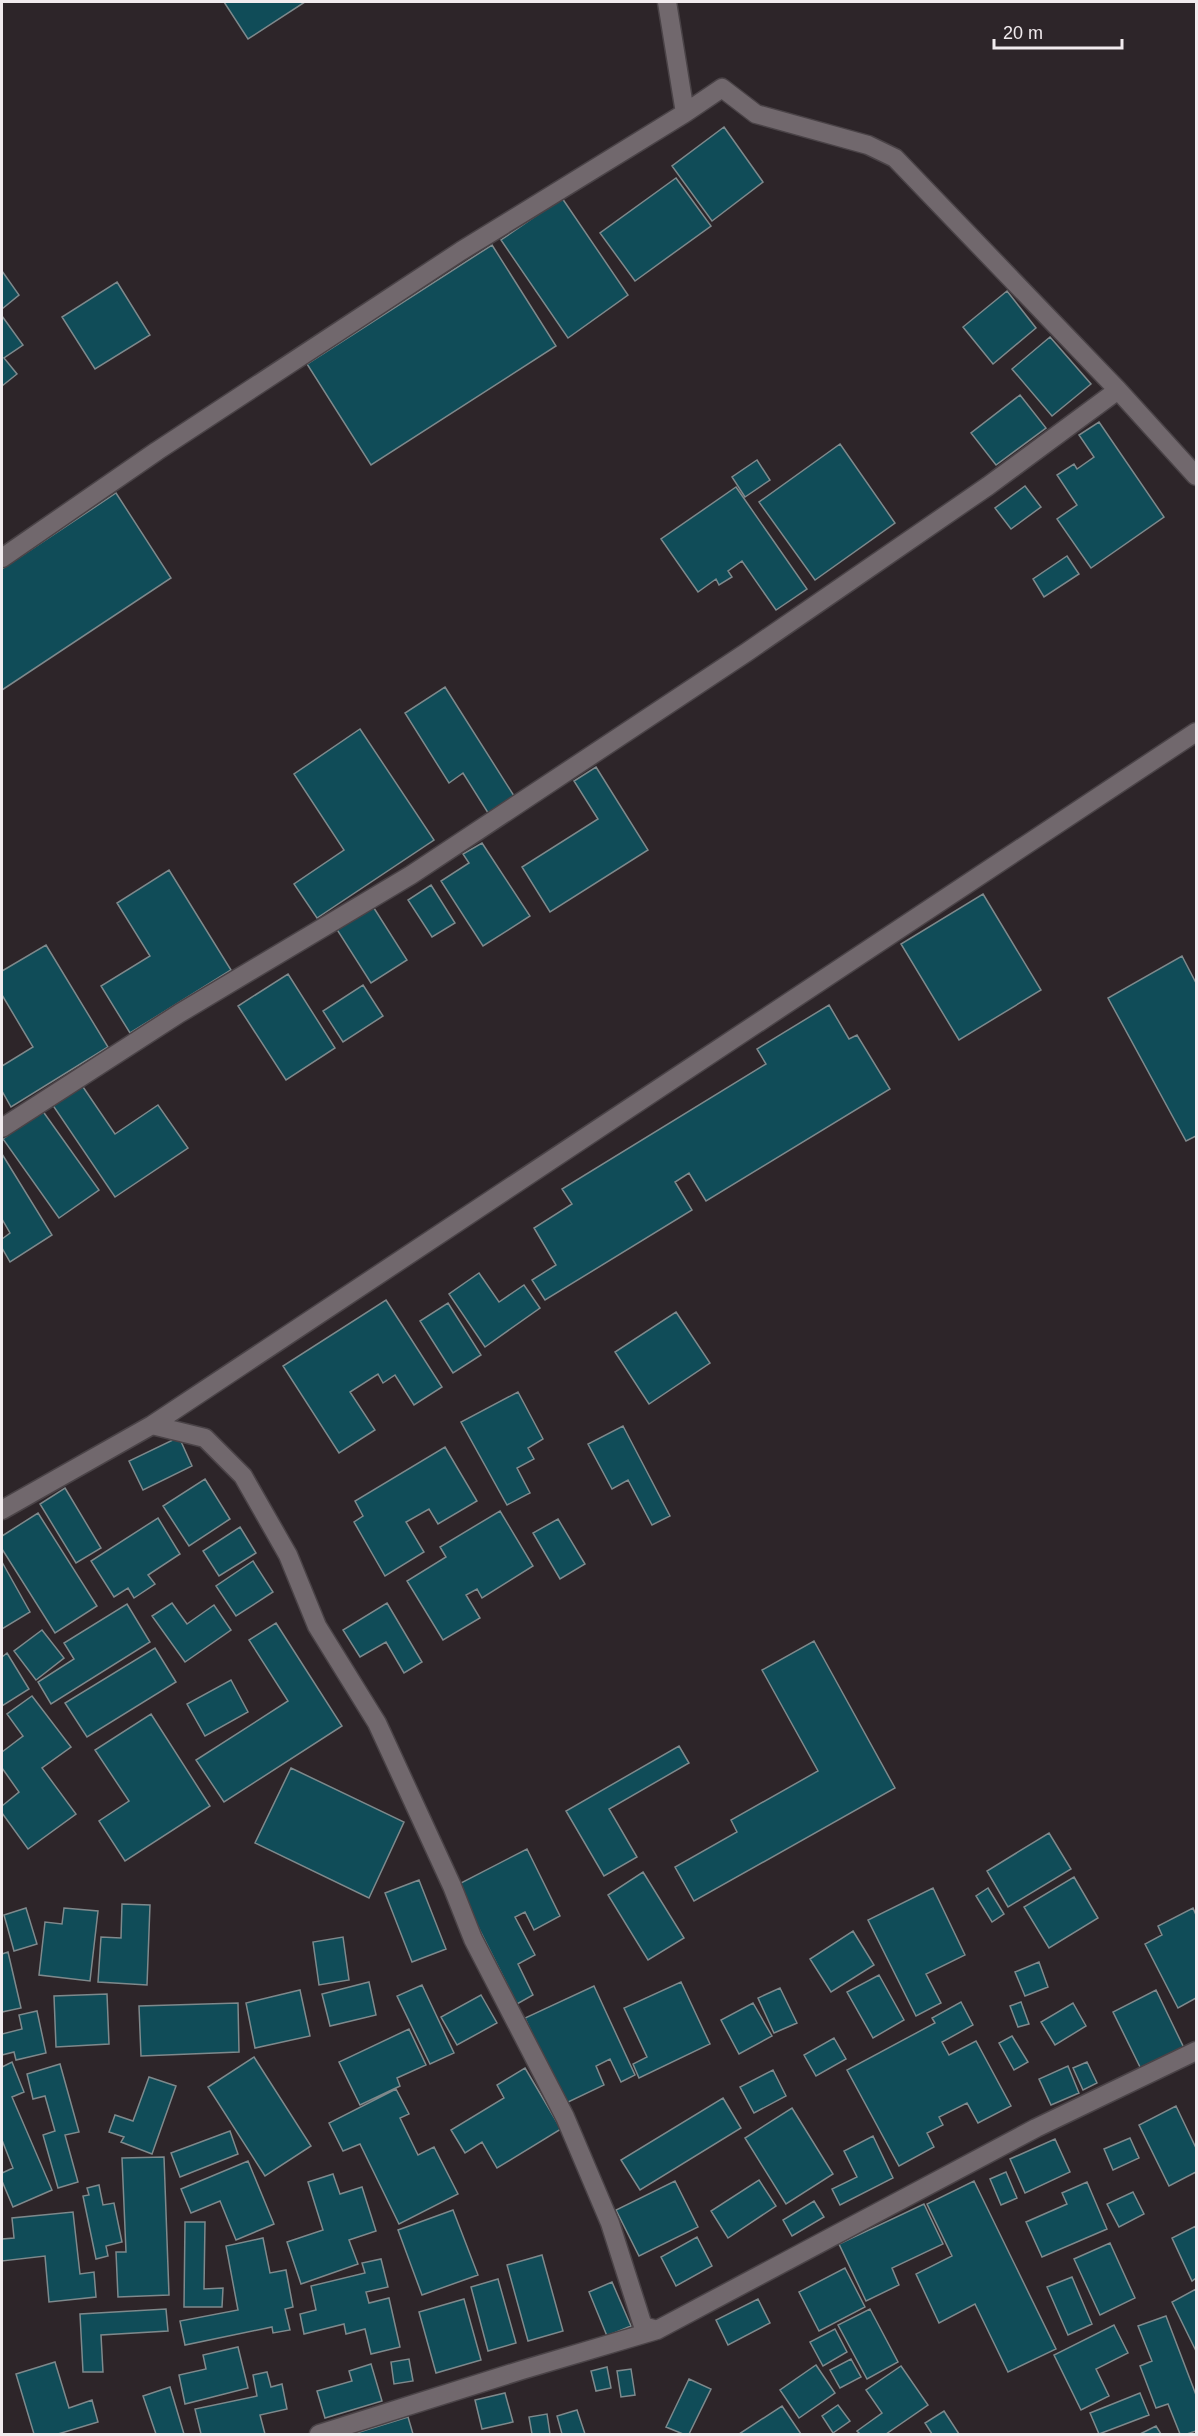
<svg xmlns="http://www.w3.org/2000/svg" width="1198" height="2436" font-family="Arial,sans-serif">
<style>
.building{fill:#104c58;stroke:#7e898c;stroke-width:1.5}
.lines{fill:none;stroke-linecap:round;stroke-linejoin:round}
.minor-casing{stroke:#4a4347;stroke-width:21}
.minor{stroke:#71686d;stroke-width:18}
</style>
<rect width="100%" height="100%" fill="#2d2529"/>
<path class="building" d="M224 2H305L248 39Z
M724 127 763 182 712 221 672 166Z
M676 178 711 226 635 281 600 233Z
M562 198 628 295 568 338 501 240Z
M492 245 556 346 371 465 307 364Z
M2 271 19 295 2 309Z
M117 282 150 335 95 369 62 317Z
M1007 291 1036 328 993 364 963 327Z
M2 316 23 345 4 358 17 374 2 386Z
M1050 337 1091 384 1052 416 1012 369Z
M1020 395 1046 428 996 465 971 433Z
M1099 422 1164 517 1091 568 1057 519 1077 505 1057 475 1074 464 1077 469 1094 457 1079 435Z
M840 444 895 523 815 580 759 502Z
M757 460 770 480 745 497 732 477Z
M1025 486 1041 507 1011 529 995 508Z
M736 487 807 589 776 610 742 561 728 571 732 577 719 585 716 579 698 592 661 539Z
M116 493 171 578 2 690V569Z
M1067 556 1079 574 1044 597 1033 579Z
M445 687 516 799 490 816 463 773 449 783 405 713Z
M360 729 434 840 317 918 294 884 344 850 294 774Z
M596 767 648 850 550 912 522 867 598 819 574 781Z
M482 843 530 916 483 946 441 881 469 863 463 854Z
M169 870 231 970 130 1033 101 986 150 956 117 903Z
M431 885 455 923 432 937 408 900Z
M983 894 1041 990 959 1040 901 944Z
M372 905 407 960 371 983 336 928Z
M46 945 108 1047 11 1107 2 1091V1066L33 1047 2 995V971Z
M1182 956 1196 983V1136L1186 1141 1108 998Z
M288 974 335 1048 286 1080 238 1006Z
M363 985 383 1016 343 1042 323 1011Z
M829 1005 849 1039 857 1035 890 1089 706 1201 689 1173 675 1182 692 1210 545 1300 532 1280 556 1265 534 1228 572 1204 562 1189 766 1064 757 1049Z
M81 1084 115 1134 158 1105 188 1148 115 1197 52 1104Z
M42 1110 99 1190 59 1218 3 1139Z
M2 1154 52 1235 10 1262 2 1248V1239L10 1233 2 1219Z
M479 1273 499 1302 524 1285 540 1308 485 1347 449 1294Z
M386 1300 442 1387 414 1405 395 1375 383 1383 378 1374 350 1392 375 1430 339 1453 283 1366Z
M448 1303 481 1355 453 1373 420 1321Z
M676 1312 710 1363 649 1404 615 1352Z
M518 1392 543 1439 528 1448 534 1459 517 1468 530 1493 507 1505 461 1422Z
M623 1426 670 1516 652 1525 628 1480 612 1489 588 1444Z
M179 1437 192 1466 143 1490 129 1461Z
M445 1447 477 1501 438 1524 429 1509 406 1522 424 1552 385 1576 354 1522 363 1516 355 1501Z
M205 1479 230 1519 189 1546 163 1506Z
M65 1488 101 1548 76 1563 40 1504Z
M500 1511 533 1566 482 1598 477 1589 466 1595 480 1618 443 1640 407 1581 446 1557 440 1547Z
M38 1513 97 1606 55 1633 2 1549V1536Z
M158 1518 180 1554 148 1575 155 1584 134 1598 128 1588 114 1597 91 1561Z
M558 1519 585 1564 560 1579 533 1533Z
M240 1527 256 1553 219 1576 203 1551Z
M253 1561 273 1592 236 1616 216 1586Z
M2 1562 30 1612 2 1629Z
M172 1603 187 1624 214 1605 231 1630 185 1662 152 1616Z
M387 1603 422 1662 404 1673 386 1642 360 1657 343 1630Z
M127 1604 150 1642 51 1704 38 1682 74 1659 64 1643Z
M276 1623 342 1726 224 1802 196 1760 288 1701 249 1640Z
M42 1630 64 1658 36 1680 14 1651Z
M814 1641 895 1788 694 1901 675 1867 737 1832 731 1820 818 1771 762 1670Z
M155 1648 176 1682 87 1737 65 1703Z
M7 1653 29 1689 2 1706V1657Z
M231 1680 248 1712 205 1736 187 1704Z
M32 1696 71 1747 42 1768 76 1814 28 1849 2 1813V1806L19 1792 2 1768V1752L23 1736 7 1714Z
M151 1714 210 1806 125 1861 99 1821 129 1801 95 1750Z
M679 1746 689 1763 609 1809 637 1857 604 1876 566 1811Z
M291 1768 404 1822 369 1898 255 1843Z
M1049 1833 1071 1869 1008 1907 987 1871Z
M527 1849 560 1916 534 1930 525 1912 515 1917 535 1955 518 1964 533 1995 517 2004 457 1885Z
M643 1872 684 1938 648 1960 608 1895Z
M1074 1877 1098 1918 1049 1948 1024 1907Z
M419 1880 446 1949 412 1962 385 1893Z
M933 1888 965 1955 926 1974 941 2003 916 2016 868 1920Z
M988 1888 1004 1914 992 1922 976 1896Z
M122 1904 150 1905 147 1985 98 1982 101 1937 121 1938Z
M26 1908 37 1944 14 1951 4 1915Z
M64 1908 98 1911 90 1981 39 1975 45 1922 62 1924Z
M1193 1908 1196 1915V1998L1178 2008 1145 1944 1162 1935 1158 1926Z
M853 1931 874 1965 831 1992 810 1959Z
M343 1937 349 1980 319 1985 313 1942Z
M8 1952 21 2008 2 2012V1954Z
M1039 1962 1048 1987 1025 1996 1015 1972Z
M879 1975 904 2020 873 2038 847 1992Z
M369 1982 376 2015 330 2026 322 1994Z
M681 1982 710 2044 639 2078 633 2064 647 2057 624 2008Z
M422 1985 454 2053 430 2064 397 1996Z
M594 1986 635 2075 621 2082 610 2059 596 2066 604 2085 564 2104 525 2018Z
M780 1988 797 2023 774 2033 758 1998Z
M300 1990 310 2036 255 2048 246 2003Z
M1156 1990 1184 2048 1141 2069 1113 2012Z
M107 1994 109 2044 56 2047 54 1996Z
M481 1995 497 2023 457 2045 441 2017Z
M961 2002 973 2025 942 2042 949 2055 976 2041 1011 2106 978 2123 967 2103 939 2117 943 2125 927 2133 934 2147 899 2166 847 2070 935 2023 932 2018Z
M1021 2002 1029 2024 1018 2027 1010 2006Z
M238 2003 239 2052 141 2056 139 2006Z
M753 2003 772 2036 739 2054 721 2020Z
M1073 2003 1086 2026 1055 2045 1041 2022Z
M37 2011 46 2053 16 2060 14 2052 2 2055V2034L22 2029 19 2015Z
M409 2029 426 2065 397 2078 400 2086 360 2105 339 2062Z
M1012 2036 1028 2062 1014 2070 999 2043Z
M834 2038 846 2059 816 2076 804 2055Z
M254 2057 311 2146 265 2176 208 2087Z
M12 2062 24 2092 12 2097 52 2190 13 2207 2 2181V2173L13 2168 2 2140V2067Z
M1087 2062 1097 2083 1083 2090 1073 2068Z
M60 2064 79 2132 65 2135 78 2182 58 2188 43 2135 55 2131 45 2096 33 2099 27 2074Z
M1068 2066 1079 2093 1051 2105 1039 2079Z
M525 2068 561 2129 497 2168 482 2142 465 2153 451 2130 504 2098 497 2085Z
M773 2070 786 2096 754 2113 740 2087Z
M149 2077 176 2086 152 2154 121 2142 124 2137 109 2132 115 2115 133 2121Z
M396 2089 409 2114 400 2118 418 2155 434 2147 458 2194 399 2224 360 2144 343 2151 329 2123Z
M723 2098 741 2128 640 2190 621 2160Z
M1176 2106 1196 2148V2172L1169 2186 1139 2125Z
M792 2108 833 2174 786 2204 745 2138Z
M230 2131 238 2154 180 2177 171 2153Z
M873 2136 893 2178 840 2205 832 2189 857 2177 844 2151Z
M1130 2138 1139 2158 1113 2170 1104 2149Z
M1055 2139 1070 2172 1025 2193 1010 2159Z
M164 2157 169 2295 118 2297 116 2252H126L122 2158Z
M248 2161 274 2224 236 2240 220 2201 191 2213 181 2189Z
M1006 2172 1017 2198 1001 2205 990 2179Z
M333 2174 340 2194 362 2187 376 2231 349 2240 358 2264 301 2284 287 2242 323 2230 308 2182Z
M759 2180 776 2206 728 2238 711 2211Z
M675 2181 698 2227 639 2256 616 2210Z
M974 2181 1056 2349 1008 2372 975 2304 939 2323 916 2274 952 2256 927 2204Z
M1087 2182 1107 2229 1042 2257 1026 2222 1067 2204 1062 2193Z
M99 2185 103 2205 114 2203 122 2242 106 2246 108 2256 96 2259 83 2196 89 2195 87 2188Z
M1133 2192 1144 2214 1119 2227 1107 2204Z
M814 2201 824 2217 792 2236 783 2220Z
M924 2204 943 2244 892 2268 899 2285 866 2301 839 2244Z
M453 2210 478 2275 422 2295 398 2230Z
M73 2212 80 2274 94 2272 96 2297 49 2302 45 2256 2 2261V2239L14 2238 12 2218Z
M185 2222H205L204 2289 223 2288 222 2307H184Z
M1196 2226V2278L1192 2281 1172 2238Z
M697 2237 712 2266 676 2286 661 2257Z
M263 2238 270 2273 286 2270 293 2307 285 2309 290 2330 273 2333 272 2327 185 2345 180 2321 238 2310 226 2246Z
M1110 2243 1135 2298 1100 2315 1074 2259Z
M542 2255 563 2331 528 2341 507 2265Z
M381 2259 388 2287 366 2292 369 2303 389 2298 400 2347 371 2354 365 2329 346 2334 344 2324 304 2334 300 2314 316 2310 311 2286 365 2273 362 2263Z
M845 2268 865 2307 819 2331 799 2292Z
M1072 2277 1092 2324 1068 2335 1047 2287Z
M498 2279 516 2343 488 2351 471 2287Z
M612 2282 631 2326 607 2336 589 2292Z
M1196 2289V2351L1172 2302Z
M464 2299 481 2360 436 2373 419 2312Z
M758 2299 770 2323 728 2345 716 2320Z
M166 2309 168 2331 101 2335 103 2372H83L80 2314Z
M870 2309 898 2362 867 2379 838 2325Z
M1166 2316 1196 2395V2431L1187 2434H1180L1168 2404 1156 2408 1140 2366 1152 2361 1138 2326Z
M1114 2325 1128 2353 1096 2369 1109 2396 1081 2410 1054 2355Z
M835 2329 847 2352 823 2366 810 2342Z
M238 2347 248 2388 185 2404 179 2375 206 2369 203 2355Z
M409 2359 413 2381 394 2384 391 2362Z
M851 2359 861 2377 840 2388 830 2370Z
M55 2362 69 2408 92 2400 98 2422 58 2434H34L16 2374Z
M371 2364 382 2401 325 2418 317 2391 352 2381 349 2371Z
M816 2365 835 2393 799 2418 780 2390Z
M901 2366 928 2405 886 2434H860L857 2431 882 2413 866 2390Z
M607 2367 611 2388 596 2391 591 2371Z
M631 2369 635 2395 621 2397 617 2371Z
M267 2372 271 2387 282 2384 287 2409 260 2415 265 2434H201L195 2409 257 2396 253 2375Z
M689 2379 711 2389 689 2434H683L666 2427Z
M170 2387 184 2434H156L143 2396Z
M505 2393 513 2422 482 2429 475 2400Z
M1140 2393 1149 2415 1099 2434 1090 2413Z
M838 2405 850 2421 833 2433 822 2416Z
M782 2406 801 2434H739Z
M577 2410 585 2434H562L557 2416Z
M944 2411 959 2434H932L925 2423Z
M547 2414 550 2434H532L529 2417Z
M408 2417 413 2434H353Z
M1156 2426 1161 2434H1140Z"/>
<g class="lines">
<g class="minor-casing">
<path id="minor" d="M685 113 722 88 756 114 868 145 895 158 1118 390
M2 558 157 451 461 251 685 113 667 2
M2 1128 180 1013 411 875 747 652 988 486 1118 390 1196 476
M152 1425 1196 732
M2 1510 152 1425 205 1438 243 1476 288 1555 317 1626 377 1723 452 1886 473 1939 565 2117 610 2223 643 2326 657 2330
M319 2434 522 2370 657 2330 1036 2128 1196 2051"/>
</g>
<use href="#minor" class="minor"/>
</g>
<rect width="1198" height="2436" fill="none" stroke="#f1ebee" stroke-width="6"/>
<path d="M994 39v9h128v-9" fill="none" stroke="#f1ebee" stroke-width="3"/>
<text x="1003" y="39" font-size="18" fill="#f1ebee" stroke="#2d2529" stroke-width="4.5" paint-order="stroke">20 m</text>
</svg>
